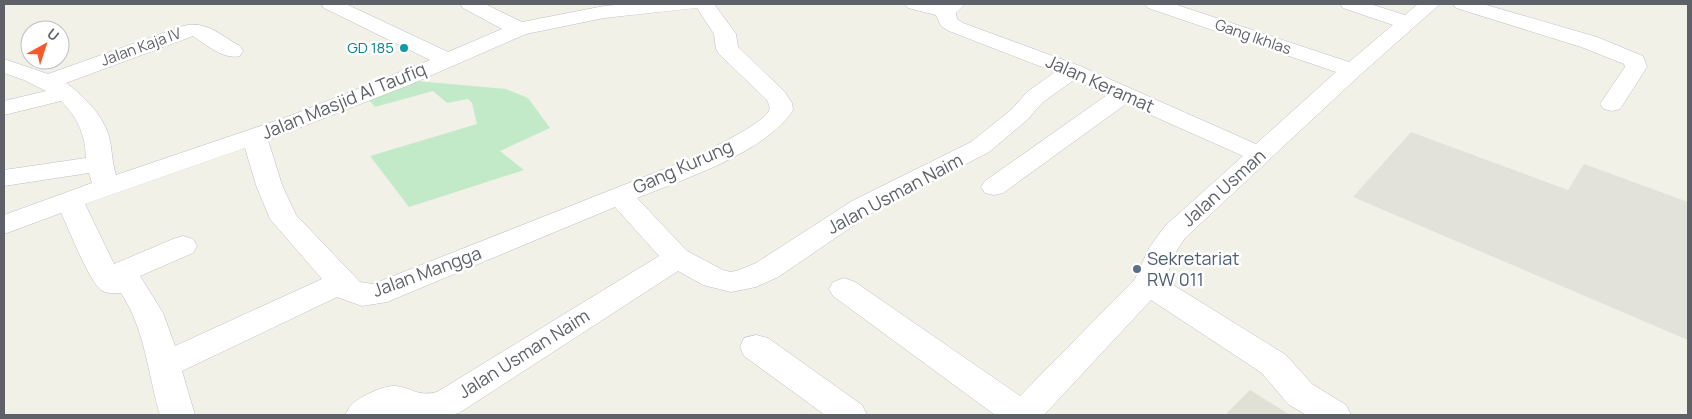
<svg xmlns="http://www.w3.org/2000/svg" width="1692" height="419" font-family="Manrope,sans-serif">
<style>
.industrial{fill:#e2e2db}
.education{fill:#e1e0d5}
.green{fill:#c2eac9}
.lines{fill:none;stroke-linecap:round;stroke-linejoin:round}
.minor-casing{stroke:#bebfc6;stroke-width:1}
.minor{fill:#fff;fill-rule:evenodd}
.culture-dot{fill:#0f9aa8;stroke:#fff;stroke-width:2}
.service-dot{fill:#5c6f8a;stroke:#fff;stroke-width:2}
.labels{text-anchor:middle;stroke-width:5;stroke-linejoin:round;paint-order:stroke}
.far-street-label{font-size:15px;fill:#5e6168;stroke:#fff}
.far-culture-label{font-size:15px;fill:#0d838f;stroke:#fff;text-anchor:end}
.street-label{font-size:18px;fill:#5e6168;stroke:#fff}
.service-label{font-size:18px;fill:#4e5e75;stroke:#fff;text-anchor:start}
</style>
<rect width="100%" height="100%" fill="#f1f1e7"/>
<path class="industrial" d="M1411 132 1568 190 1584 164 1688 202V340L1353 197Z"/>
<path class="education" d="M1250 390 1290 415H1225Z"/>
<path class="green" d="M416 81 506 89 528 98 550 128 500 151 524 170 409 207 370 156 477 124 472 103 468 99 447 103 433 91 375 107 369 100Z"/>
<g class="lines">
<g class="minor-casing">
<path id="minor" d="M321 4H346L448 52 502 29 463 8 460 4H485L522 22 604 6 628 4H714L736 34 738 47 784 91 792 103 793 110C765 153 684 179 637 198L687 251 723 270 731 272 739 270 756 263 852 201 971 142 1011 110 1027 92 1055 72 949 31 941 26 936 15 908 8 905 4H965L956 13 957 19 963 23 1080 66 1256 144 1336 72 1148 8 1145 4H1174L1349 62 1393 25 1343 8 1340 4H1370L1405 15 1418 4H1440L1360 75 1185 238 1177 250 1165 280 1286 355 1312 384 1346 405 1351 415H1306L1288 404 1262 373 1151 300 1044 415H995L833 296 829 289 833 282 844 278 855 282 1020 396 1135 279 1149 248 1165 226 1243 156 1126 104 1003 193 994 195 985 193 981 187 985 181 1107 95 1074 80 1043 102 1027 120 989 152 872 213 778 277 756 287 731 292 703 285 678 271 459 413 451 415H345C347 412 349 407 351 405 359 397 384 385 395 386 414 388 416 397 437 392L659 256 615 207 387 302 362 306 337 297 182 371 195 415H160C148 374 145 329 121 293 115 293 106 294 101 290 89 281 69 229 61 213L4 234V215L92 183 89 173 4 186V170L86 158C85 134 78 118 61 101L4 115V101L46 91 24 80 4 73V59L48 74 183 26C206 20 220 35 240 46L243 51 240 56C223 60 207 45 193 36L66 83C84 96 102 114 109 136 112 149 112 162 116 175L287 117 430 60 324 8ZM697 8 714 34 716 49 719 54 767 100C768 103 771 107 769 111 761 125 708 150 692 158L373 284 360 282 296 215 282 185 268 140 409 85 526 34 604 18ZM245 148 256 185 270 219 322 279 175 346 163 313 140 276 193 253 197 246 193 239 183 236 173 239 114 264 85 204Z
M1453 4H1483L1597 37 1643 56 1647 67 1620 109 1612 111 1604 109 1600 104 1625 67 1624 64 1581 47 1456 8Z
M756 335 768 338 862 405 867 415H825L744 356 740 347 744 338Z"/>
</g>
<use href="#minor" class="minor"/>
</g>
<circle class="culture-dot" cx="404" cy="48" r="5"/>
<circle class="service-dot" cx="1137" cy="269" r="5"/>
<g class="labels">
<g class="far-street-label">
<text transform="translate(1253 37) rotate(19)" y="5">Gang Ikhlas</text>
<text transform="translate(141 47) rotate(-20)" y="5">Jalan Kaja IV</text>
</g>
<g class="far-culture-label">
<text x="394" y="53">GD 185</text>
</g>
<g class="street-label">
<text transform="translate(1100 84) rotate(24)" y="6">Jalan Keramat</text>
<text transform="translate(344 101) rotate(-22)" y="6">Jalan Masjid Al Taufiq</text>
<text transform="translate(683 167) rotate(-24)" y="6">Gang Kurung</text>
<text transform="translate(1224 188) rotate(-42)" y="6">Jalan Usman</text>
<text transform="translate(895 194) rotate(-28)" y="6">Jalan Usman Naim</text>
<text transform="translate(427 272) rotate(-20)" y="6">Jalan Mangga</text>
<text transform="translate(524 354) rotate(-32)" y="6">Jalan Usman Naim</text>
</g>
<g class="service-label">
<text x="1147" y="265">Sekretariat<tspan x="1147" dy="21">RW 011</tspan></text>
</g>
</g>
<rect width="1692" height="419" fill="none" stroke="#5e6168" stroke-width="10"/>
<g transform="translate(45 45) rotate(39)"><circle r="24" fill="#ffffff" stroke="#bfc0c3"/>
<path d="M0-4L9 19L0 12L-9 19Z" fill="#f55b29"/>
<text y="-8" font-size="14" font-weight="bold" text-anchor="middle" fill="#5e6168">U</text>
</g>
</svg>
